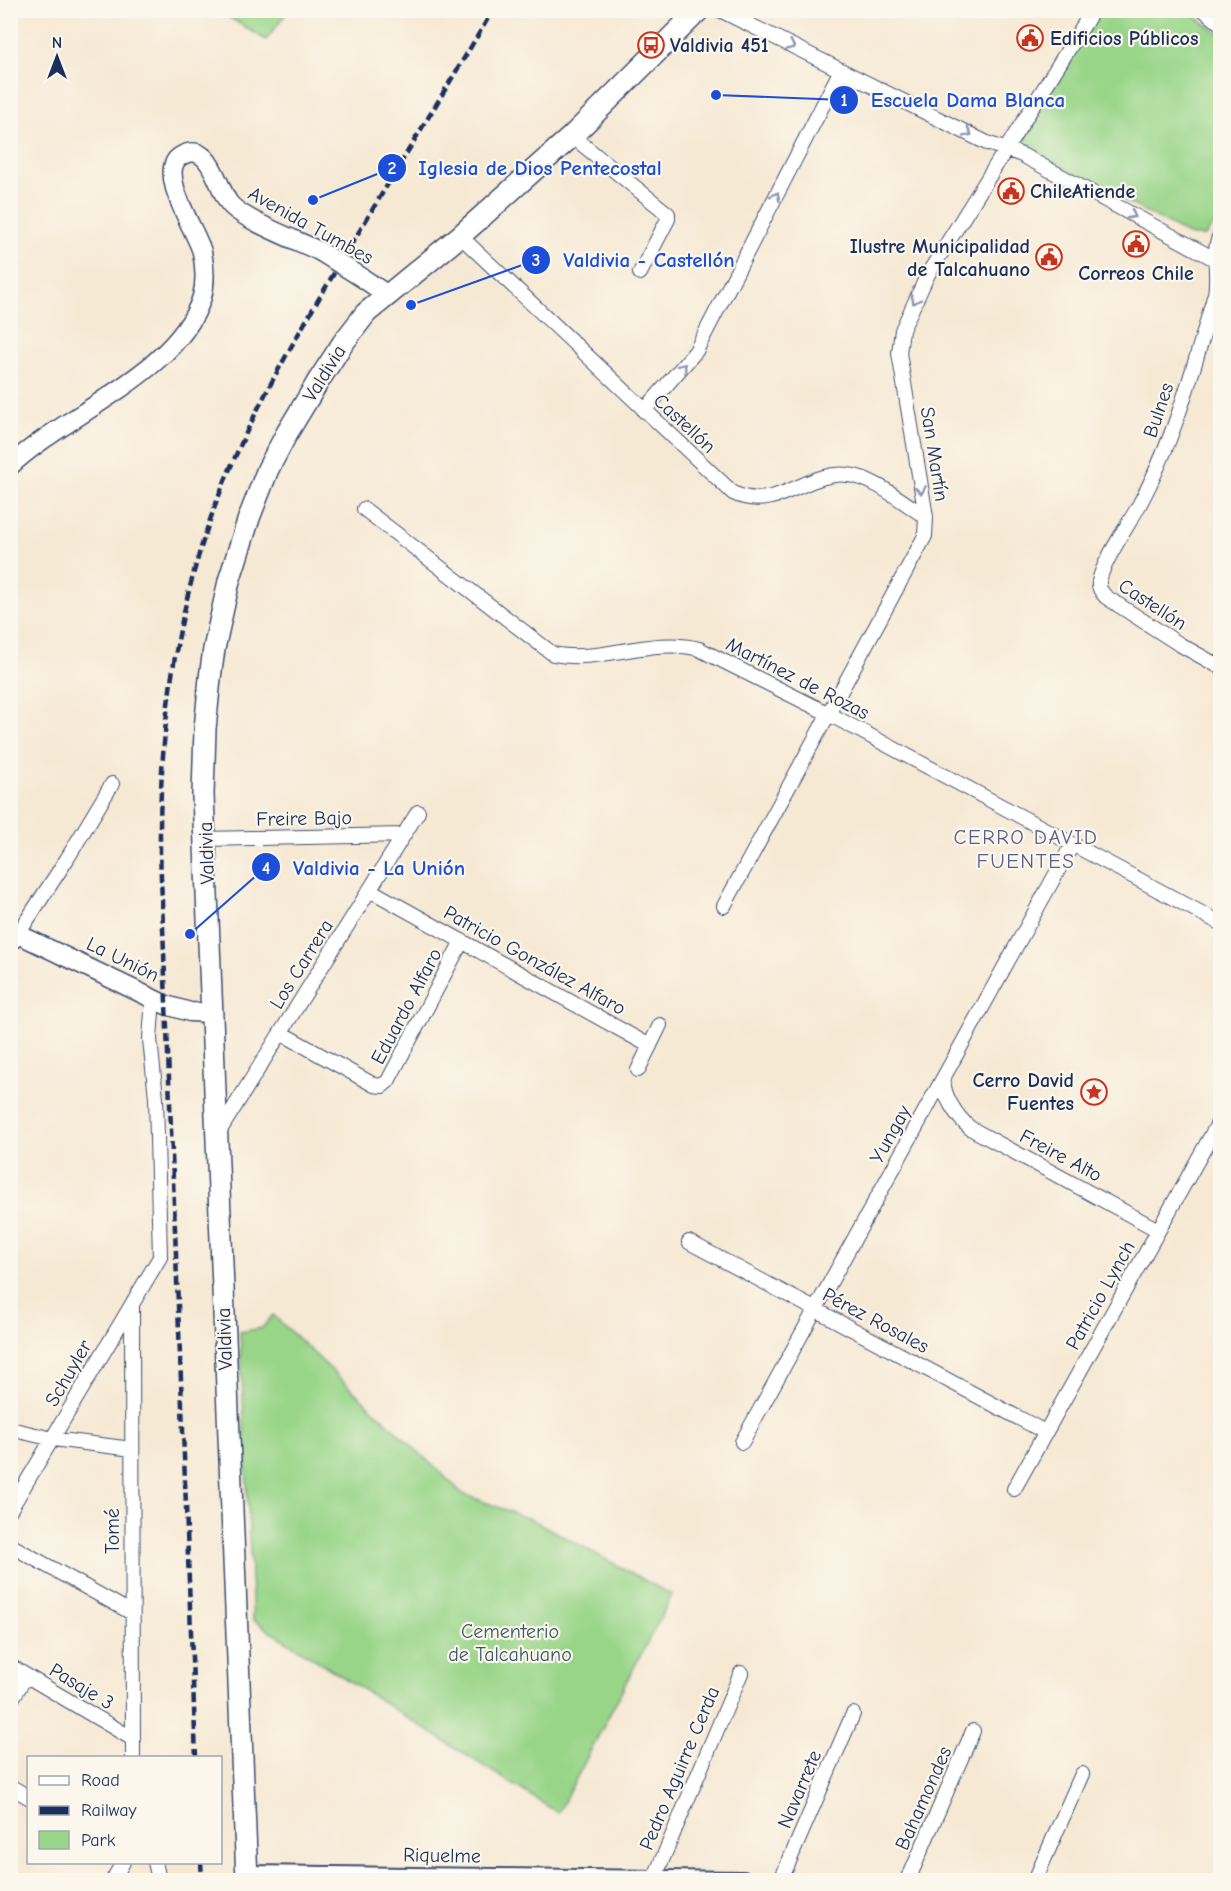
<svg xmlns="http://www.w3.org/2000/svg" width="1231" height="1891" font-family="'Comic Neue',sans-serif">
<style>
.green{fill:#99d589;stroke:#5a8274;stroke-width:1.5}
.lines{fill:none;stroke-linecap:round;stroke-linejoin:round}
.minor-casing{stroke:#3c4b70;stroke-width:16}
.tertiary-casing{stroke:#3c4b70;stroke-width:20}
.secondary-casing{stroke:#3c4b70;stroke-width:21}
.primary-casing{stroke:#3c4b70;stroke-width:24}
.minor{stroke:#fff;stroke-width:14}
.tertiary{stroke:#fff;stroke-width:16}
.secondary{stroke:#fff;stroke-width:18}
.primary{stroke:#fff;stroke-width:21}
.rail{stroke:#1b2f5e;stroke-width:4.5;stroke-dasharray:9 4.5;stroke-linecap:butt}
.secondary-bridge-casing{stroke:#3c4b70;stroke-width:21;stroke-linecap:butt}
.secondary-bridge{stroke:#fff;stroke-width:18}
.oneway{stroke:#8d97ae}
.labels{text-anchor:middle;stroke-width:4.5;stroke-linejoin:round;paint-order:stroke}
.poi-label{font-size:20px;font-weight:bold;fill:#1b2f5e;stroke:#fbf7ec;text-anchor:start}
.street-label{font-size:20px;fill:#1b2f5e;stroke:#fbf7ec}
.park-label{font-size:20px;fill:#3a5869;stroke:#fbf7ec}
.neighbourhood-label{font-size:21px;letter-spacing:1.5px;fill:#585e8d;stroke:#fbf7ec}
.leader{fill:none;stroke:#1d4ed8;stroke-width:2}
.callout-dot{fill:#1d4ed8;stroke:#fbf7ec;stroke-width:2}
.mark-label{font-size:18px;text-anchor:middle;font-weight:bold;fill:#fff}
.callout-label{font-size:21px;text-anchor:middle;font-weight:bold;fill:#1d4ed8;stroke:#fbf7ec;stroke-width:4.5;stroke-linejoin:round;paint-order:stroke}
</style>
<rect width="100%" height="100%" fill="#fbf7ec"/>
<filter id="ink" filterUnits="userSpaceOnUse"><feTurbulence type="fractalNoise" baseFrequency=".0167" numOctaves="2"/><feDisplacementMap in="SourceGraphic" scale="12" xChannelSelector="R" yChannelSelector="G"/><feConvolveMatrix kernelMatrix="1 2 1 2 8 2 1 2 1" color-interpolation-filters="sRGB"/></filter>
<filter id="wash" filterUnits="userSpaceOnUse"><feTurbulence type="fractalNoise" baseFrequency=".008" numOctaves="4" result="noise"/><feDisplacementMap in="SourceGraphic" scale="24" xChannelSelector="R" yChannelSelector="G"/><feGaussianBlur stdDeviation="1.35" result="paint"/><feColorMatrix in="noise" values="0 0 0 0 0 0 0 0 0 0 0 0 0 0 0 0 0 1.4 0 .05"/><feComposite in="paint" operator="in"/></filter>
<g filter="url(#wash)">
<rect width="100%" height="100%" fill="#f6e9d4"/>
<path class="green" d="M224 10H288V11L266 40 222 13Z
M1101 11H1187L1220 34V216L1205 236H1191L1031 151C1026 146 1023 141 1025 134Z
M273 1315 463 1494 535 1521 672 1595 558 1813 253 1620 240 1332 262 1328Z"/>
</g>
<g filter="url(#ink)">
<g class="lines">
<g class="minor-casing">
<path id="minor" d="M720 10 987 143 1022 155 1220 262
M1204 10 1220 23
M572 136 668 214V219L640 273
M1220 235C1211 254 1219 273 1215 294 1194 367 1174 442 1137 509 1128 525 1101 565 1099 582 1098 588 1102 593 1106 597L1179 644 1220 667
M460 236 733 493C777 514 806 470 848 475 873 477 904 503 926 517
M644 411 696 351 841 70
M364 509 553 654C600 664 651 636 699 649L829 714 1220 923
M205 839 404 835
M370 890 650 1046
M724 906 925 536 926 517 899 353 902 330 928 274 1093 10
M18 934 67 859 112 784
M281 1033 374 1085 382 1086 388 1081 462 941
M638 1070 660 1025
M944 1077C941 1094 957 1117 970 1128L1158 1230
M217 1135 418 812
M689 1242 1045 1432
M132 1306 133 1758
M10 1429 53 1439 132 1449
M742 1442 1072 845
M1014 1489 1220 1120
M10 1510 160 1257 156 1098 150 1039 153 998
M10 1545 132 1613
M10 1666 133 1739
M10 1702 26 1676
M10 1786 28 1797
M155 1862 159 1880
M654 1879 741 1673
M113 1880 123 1862
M781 1880 853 1714
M908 1880 973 1731
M1035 1880 1082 1774"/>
</g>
<g class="tertiary-casing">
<path id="tertiary" d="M246 1874 744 1880"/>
</g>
<g class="secondary-casing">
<path id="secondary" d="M358 275 389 296
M10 466C66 413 178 373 202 297 206 282 205 267 202 252 197 232 155 171 181 156 210 139 217 187 229 203 242 220 299 241 321 252
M10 942 18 934 166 1005 190 1012 212 1013"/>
</g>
<g class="primary-casing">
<path id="primary" d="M247 1880 203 795 205 729 210 678 214 649 229 581 249 518 268 469 287 433 319 380 343 343 366 313 460 236 572 136 699 10"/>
</g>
<use href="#minor" class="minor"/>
<use href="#tertiary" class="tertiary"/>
<use href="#secondary" class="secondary"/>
<use href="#primary" class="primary"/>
<path class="rail" d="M196 1758 160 852C159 739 173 627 210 520 245 420 300 330 354 240 400 164 447 87 493 10
M201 1862 202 1880"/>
<g class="secondary-bridge-casing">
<path id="secondary-bridge" d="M321 252 358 275"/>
</g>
<use href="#secondary-bridge" class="secondary-bridge"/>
</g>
<defs><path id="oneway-chevron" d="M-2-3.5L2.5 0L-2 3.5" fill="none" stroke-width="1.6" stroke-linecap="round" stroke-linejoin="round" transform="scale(1.5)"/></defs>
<g class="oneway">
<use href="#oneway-chevron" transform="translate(791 46) rotate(26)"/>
<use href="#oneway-chevron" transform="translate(968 133) rotate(27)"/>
<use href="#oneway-chevron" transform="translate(776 196) rotate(-63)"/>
<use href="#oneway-chevron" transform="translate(1132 215) rotate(28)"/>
<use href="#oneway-chevron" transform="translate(915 300) rotate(115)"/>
<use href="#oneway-chevron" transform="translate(683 367) rotate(-50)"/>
<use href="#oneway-chevron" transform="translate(921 490) rotate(81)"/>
</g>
</g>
<defs>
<g id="civic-ring" transform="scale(1.35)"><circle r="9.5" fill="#fbf7ec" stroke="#c8321e" stroke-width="1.5"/><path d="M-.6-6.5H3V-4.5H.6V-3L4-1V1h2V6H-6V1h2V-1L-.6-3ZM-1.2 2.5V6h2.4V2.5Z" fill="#c8321e"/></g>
<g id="bus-ring" transform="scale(1.35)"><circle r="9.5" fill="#fbf7ec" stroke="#c8321e" stroke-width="1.5"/><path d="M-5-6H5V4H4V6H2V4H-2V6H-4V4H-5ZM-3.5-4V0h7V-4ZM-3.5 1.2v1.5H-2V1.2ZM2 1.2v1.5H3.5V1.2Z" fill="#c8321e"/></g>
<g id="sight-ring" transform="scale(1.35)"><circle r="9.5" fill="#fbf7ec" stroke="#c8321e" stroke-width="1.5"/><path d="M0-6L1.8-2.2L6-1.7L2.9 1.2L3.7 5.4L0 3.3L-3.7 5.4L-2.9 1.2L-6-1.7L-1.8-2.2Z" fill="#c8321e"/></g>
</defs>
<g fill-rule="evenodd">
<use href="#civic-ring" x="1030" y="38"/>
<use href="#bus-ring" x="651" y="45"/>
<use href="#civic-ring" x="1011" y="191"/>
<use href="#civic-ring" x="1136" y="244"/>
<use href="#civic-ring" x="1049" y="257"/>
<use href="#sight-ring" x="1094" y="1092"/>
</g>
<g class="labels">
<g class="poi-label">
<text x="1050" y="45">Edificios Públicos</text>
<text x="670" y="52">Valdivia 451</text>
<text x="1030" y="198">ChileAtiende</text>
<text x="1030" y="253" text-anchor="end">Ilustre Municipalidad<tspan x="1030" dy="23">de Talcahuano</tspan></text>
<text x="1136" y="280" text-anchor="middle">Correos Chile</text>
<text x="1074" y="1087" text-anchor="end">Cerro David<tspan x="1074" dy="23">Fuentes</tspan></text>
</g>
<g class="street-label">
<text transform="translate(311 225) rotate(29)" y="7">Avenida Tumbes</text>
<text transform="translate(324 373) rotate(-58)" y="7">Valdivia</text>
<text transform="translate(1158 410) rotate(-71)" y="7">Bulnes</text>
<text transform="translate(685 423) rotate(43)" y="7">Castellón</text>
<text transform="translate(935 454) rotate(81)" y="7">San Martín</text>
<text transform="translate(1153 604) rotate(33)" y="7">Castellón</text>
<text transform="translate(798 678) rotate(27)" y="7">Martínez de Rozas</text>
<text transform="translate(304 818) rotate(-1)" y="7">Freire Bajo</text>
<text transform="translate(206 853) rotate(-92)" y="7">Valdivia</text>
<text transform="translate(123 959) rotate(26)" y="7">La Unión</text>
<text transform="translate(535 960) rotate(29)" y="7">Patricio González Alfaro</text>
<text transform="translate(301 964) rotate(-58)" y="7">Los Carrera</text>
<text transform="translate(406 1006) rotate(-62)" y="7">Eduardo Alfaro</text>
<text transform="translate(890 1134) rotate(-61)" y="7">Yungay</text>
<text transform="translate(1061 1155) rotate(28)" y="7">Freire Alto</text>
<text transform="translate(1100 1295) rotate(-61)" y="7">Patricio Lynch</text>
<text transform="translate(876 1320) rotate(28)" y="7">Pérez Rosales</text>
<text transform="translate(224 1339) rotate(-92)" y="7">Valdivia</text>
<text transform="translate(68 1373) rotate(-60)" y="7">Schuyler</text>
<text transform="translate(112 1531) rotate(-90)" y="7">Tomé</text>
<text transform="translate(82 1686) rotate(31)" y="7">Pasaje 3</text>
<text transform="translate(679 1768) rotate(-67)" y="7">Pedro Aguirre Cerda</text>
<text transform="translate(799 1789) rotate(-67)" y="7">Navarrete</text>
<text transform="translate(923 1798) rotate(-66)" y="7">Bahamondes</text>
<text transform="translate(442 1855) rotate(1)" y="7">Riquelme</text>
</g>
<g class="park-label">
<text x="510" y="1638">Cementerio<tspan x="510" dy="23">de Talcahuano</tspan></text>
</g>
<g class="neighbourhood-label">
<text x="1026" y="844">CERRO DAVID<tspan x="1026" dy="24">FUENTES</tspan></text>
</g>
</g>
<path class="leader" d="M716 95L844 100M313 200L392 168M411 305L536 260M190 934L266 867"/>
<g class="callout-dot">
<circle cx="716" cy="95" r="6"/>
<circle cx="313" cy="200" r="6"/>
<circle cx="411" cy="305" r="6"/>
<circle cx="190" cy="934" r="6"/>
<circle cx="844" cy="100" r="15"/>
<circle cx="392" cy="168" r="15"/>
<circle cx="536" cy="260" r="15"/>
<circle cx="266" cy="867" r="15"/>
</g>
<g class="mark-label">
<text x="844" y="106">1</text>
<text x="392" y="174">2</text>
<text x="536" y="266">3</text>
<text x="266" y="874">4</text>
</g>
<g class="callout-label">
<text x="968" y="107">Escuela Dama Blanca</text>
<text x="540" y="175">Iglesia de Dios Pentecostal</text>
<text x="649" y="267">Valdivia - Castellón</text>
<text x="379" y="875">Valdivia - La Unión</text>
</g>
<rect width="1231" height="1891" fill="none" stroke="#fbf7ec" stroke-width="36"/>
<rect x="27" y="1756" width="195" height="108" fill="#fbf7ec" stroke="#a1a7b3" stroke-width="1.5"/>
<rect x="39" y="1776" width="30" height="9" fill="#ffffff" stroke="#a1a7b3" stroke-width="1.5"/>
<text x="81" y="1786" font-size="18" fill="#1b2f5e">Road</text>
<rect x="39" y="1806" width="30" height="9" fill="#1b2f5e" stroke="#a1a7b3" stroke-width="1.5"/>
<text x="81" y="1816" font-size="18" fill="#1b2f5e">Railway</text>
<rect x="39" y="1831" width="30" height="18" fill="#99d589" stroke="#a1a7b3" stroke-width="1.5"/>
<text x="81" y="1846" font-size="18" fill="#1b2f5e">Park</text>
<g transform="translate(57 57)" stroke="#fbf7ec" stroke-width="4.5" paint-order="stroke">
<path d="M0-4.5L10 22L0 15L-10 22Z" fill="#1b2f5e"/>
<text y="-9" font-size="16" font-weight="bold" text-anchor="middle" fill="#1b2f5e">N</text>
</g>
</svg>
